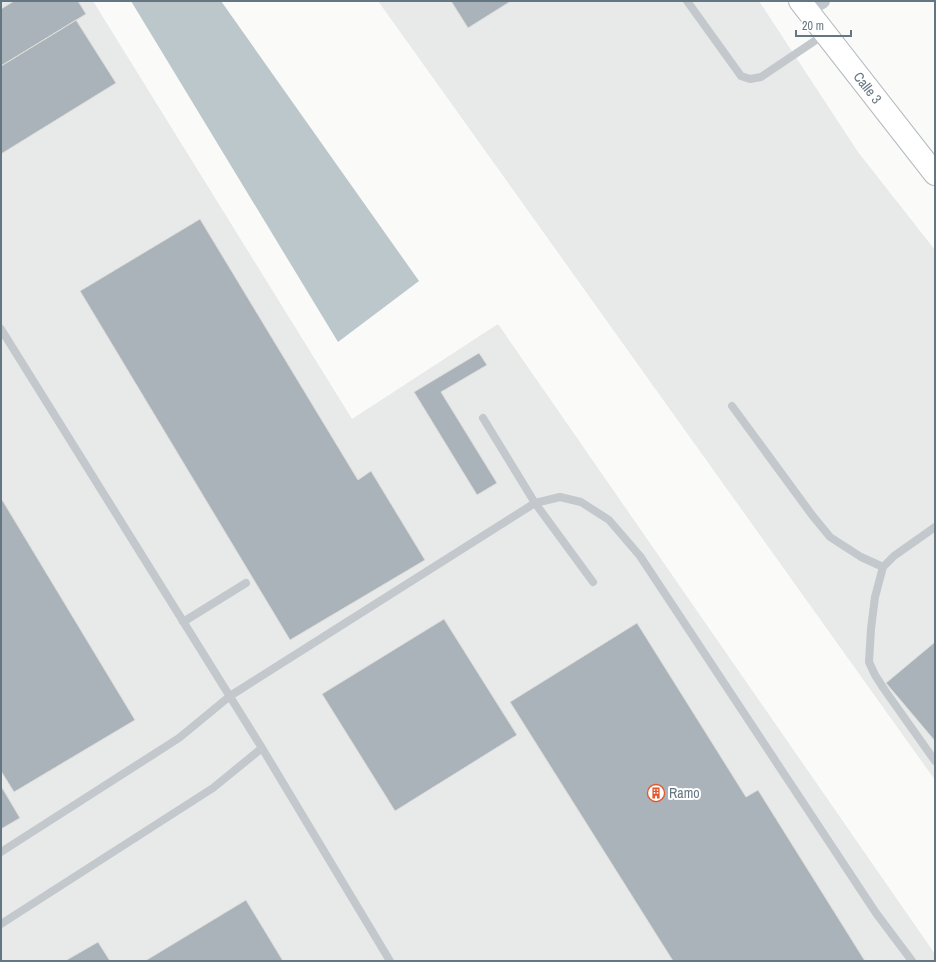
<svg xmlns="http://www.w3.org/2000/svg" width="936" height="962" font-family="'Archivo Narrow',sans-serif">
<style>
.built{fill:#e8e9e9}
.water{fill:#bbc7cb}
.building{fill:#aab3b9;stroke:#dcdcda}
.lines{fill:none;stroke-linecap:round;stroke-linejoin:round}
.secondary-casing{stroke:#b3babf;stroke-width:24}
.lane{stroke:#c3c8cc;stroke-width:8}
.street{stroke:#c3c8cc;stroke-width:16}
.secondary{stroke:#fff;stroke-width:22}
.labels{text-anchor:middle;stroke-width:4;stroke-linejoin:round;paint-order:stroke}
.street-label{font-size:14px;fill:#657683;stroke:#fff}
.poi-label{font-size:14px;fill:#657683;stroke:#fff;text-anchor:start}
</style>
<rect width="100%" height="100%" fill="#fafaf8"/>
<path class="built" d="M1 1H93L352 419 498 324 935 954V961H1Z
M378 1H759L858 152 935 250V780Z"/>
<path class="water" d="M131 1H221L419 281 338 342Z"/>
<path class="building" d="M14 1H78L86 14 1 66V9Z
M451 1H511L468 28Z
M76 20 116 83 1 154V66Z
M200 219 358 480 371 471 425 560 290 640 80 291Z
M479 353 487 365 441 392 497 483 477 495 414 392Z
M1 498 135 720 14 792 1 771Z
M444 619 517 735 395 811 322 694Z
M637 623 746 797 758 790 865 961H673L510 702Z
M935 642V741L886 683Z
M1 786 20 818 1 829Z
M246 900 283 961H145Z
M98 942 110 961H65Z"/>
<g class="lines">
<g class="secondary-casing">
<g id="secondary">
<path id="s1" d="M800 1 935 174"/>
</g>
</g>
<path class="lane" d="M687 1 741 76 750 79 761 77 825 34
M1 329 262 748 390 961
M732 406 812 515 830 537 861 557 883 567
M483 418 535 503 593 582
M935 527 894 556 883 567 875 597 871 629 869 662 875 675 884 689 935 761
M183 622 246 583
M1 852 179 738 230 696 535 503 560 497 581 502 609 520 640 556 876 913 912 961
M1 924 213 788 262 748"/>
<path class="street" d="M807 9 822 1"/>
<use href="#secondary" class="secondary"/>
</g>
<defs>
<g id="building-ring" transform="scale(0.9)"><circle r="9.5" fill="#fff" stroke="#e4572e" stroke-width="1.5"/><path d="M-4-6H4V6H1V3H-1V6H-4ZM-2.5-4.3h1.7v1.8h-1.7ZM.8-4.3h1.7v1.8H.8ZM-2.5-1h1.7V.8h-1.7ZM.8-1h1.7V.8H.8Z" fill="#e4572e"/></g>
</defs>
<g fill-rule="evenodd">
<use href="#building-ring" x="656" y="793"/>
</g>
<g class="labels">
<g class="street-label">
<text dy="5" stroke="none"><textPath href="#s1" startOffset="110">Calle 3</textPath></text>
</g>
<g class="poi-label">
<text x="669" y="798">Ramo</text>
</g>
</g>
<rect width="936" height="962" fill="none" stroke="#657683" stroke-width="4"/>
<path d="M796 30v6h55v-6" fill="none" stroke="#657683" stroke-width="2"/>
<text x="802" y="30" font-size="12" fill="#657683" stroke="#ffffff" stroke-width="3" paint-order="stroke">20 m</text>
</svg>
